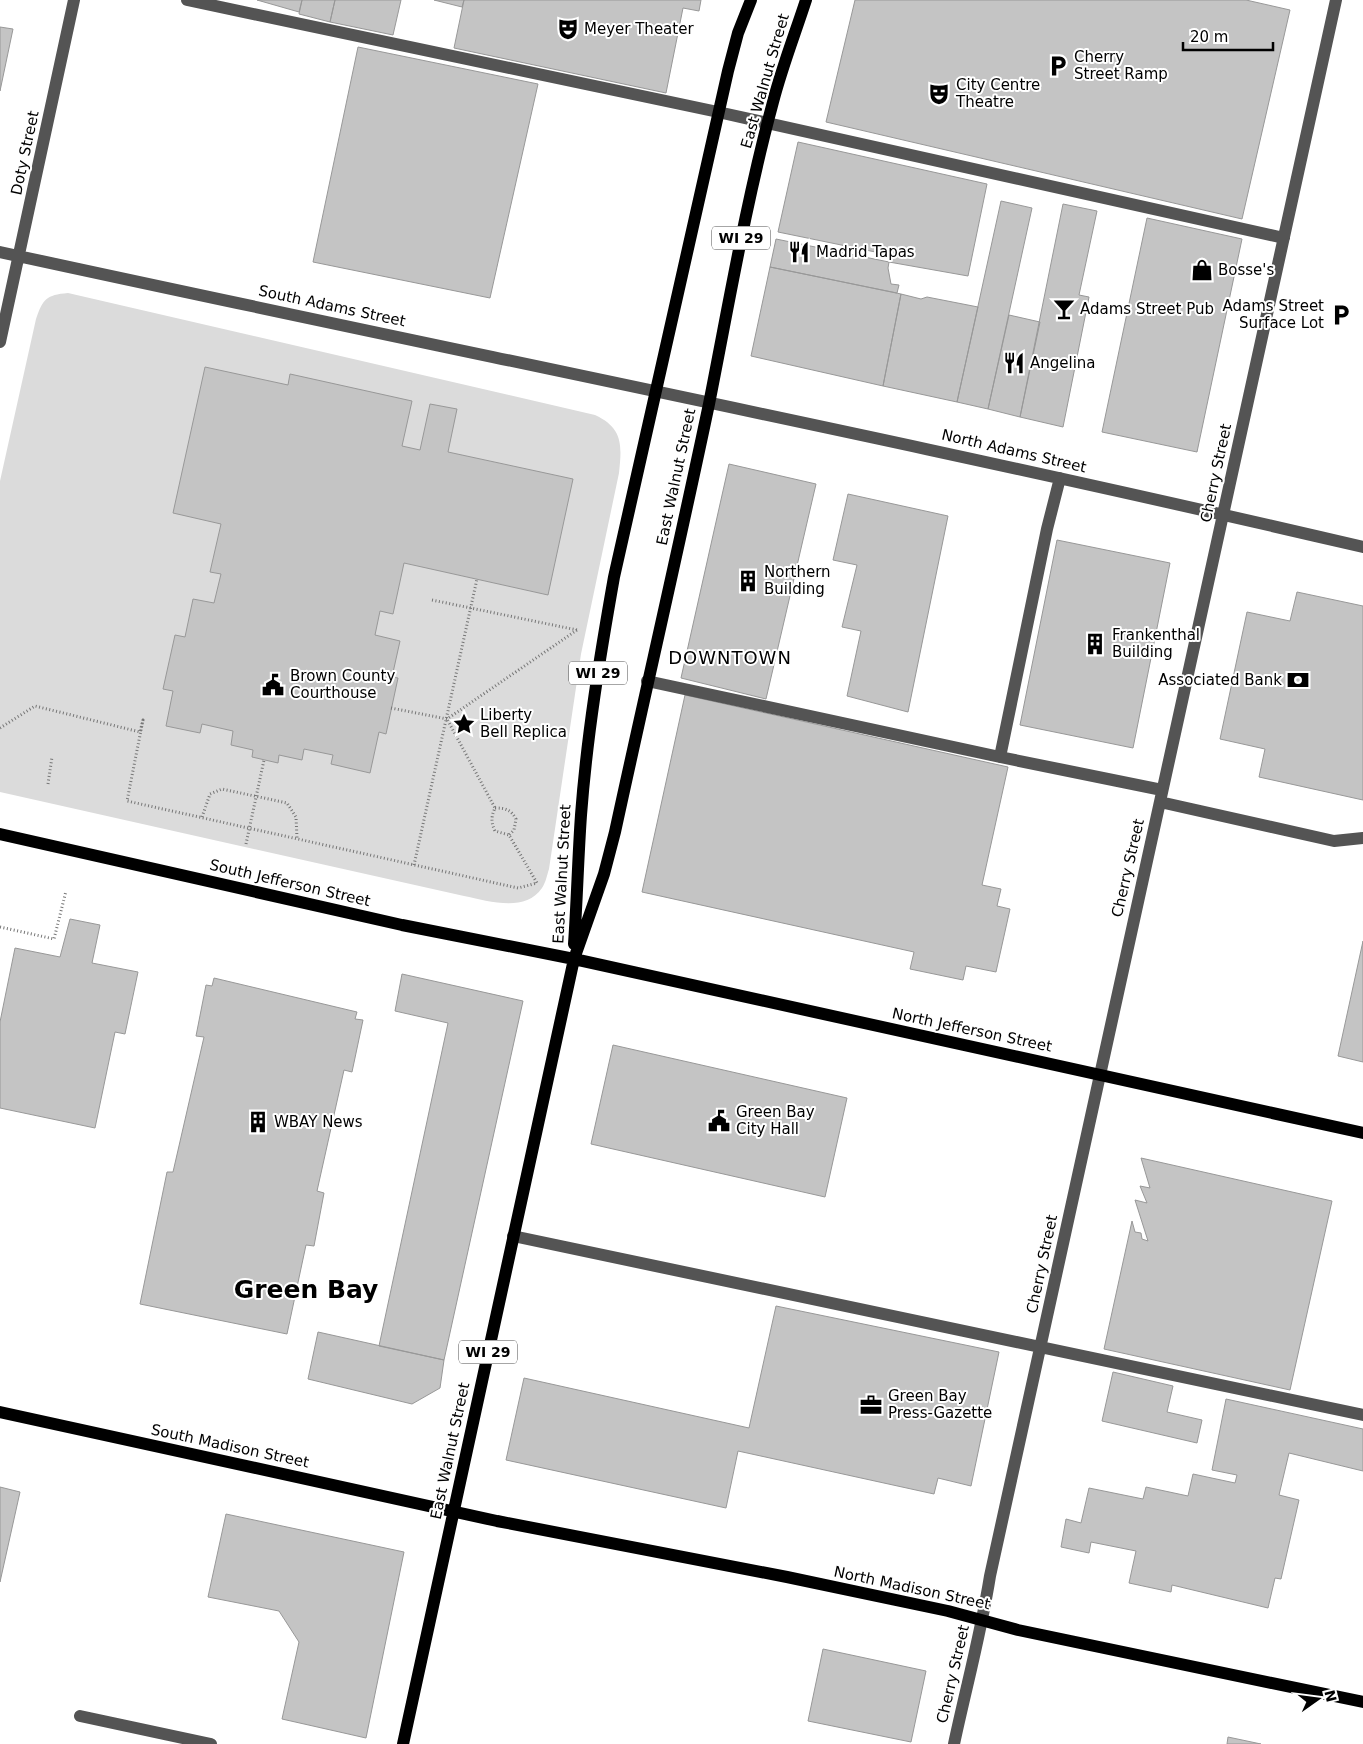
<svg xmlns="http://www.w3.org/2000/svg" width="1363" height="1744" font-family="'DejaVu Sans',sans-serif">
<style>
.green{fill:#dbdbdb}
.building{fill:#c4c4c4;stroke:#989898}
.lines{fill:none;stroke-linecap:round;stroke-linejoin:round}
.path{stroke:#767676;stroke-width:3;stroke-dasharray:1 2.5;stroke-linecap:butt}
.minor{stroke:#545454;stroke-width:12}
.major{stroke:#000;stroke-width:12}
.labels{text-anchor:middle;stroke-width:4;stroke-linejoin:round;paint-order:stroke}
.shield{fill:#fff;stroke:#4c4c4c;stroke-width:1}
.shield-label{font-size:14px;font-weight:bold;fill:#000}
.poi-label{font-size:15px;fill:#000;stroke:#fff;text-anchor:start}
.street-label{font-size:15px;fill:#000;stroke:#fff}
.quarter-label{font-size:18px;letter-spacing:1px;fill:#000;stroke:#fff}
.town-label{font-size:25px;font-weight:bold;fill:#000;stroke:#fff}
</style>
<rect width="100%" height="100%" fill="#fff"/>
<path class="green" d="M68 293 595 415C623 428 622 445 619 473L581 654 549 869C547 875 546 882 542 888 525 913 489 901 464 896L0 792V481L36 319C43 299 46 295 68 293Z"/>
<path class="building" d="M257 0H302L299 12Z
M302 0H335L330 22 299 14Z
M335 0H401L393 35 330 22Z
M434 0H464L462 7Z
M464 0H701L699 11 683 8 666 93 454 48Z
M855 0H1246L1290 10 1242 219 826 122Z
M0 27 13 29 0 91Z
M358 47 538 84 490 298 313 262Z
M798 142 987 184 968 276 889 262 890 255 778 232Z
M1001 201 1032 208 988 409 957 402Z
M1063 204 1097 211 1079 295 1089 297 1063 427 1020 417Z
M1147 218 1242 239 1197 452 1102 432Z
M776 239 889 262 888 268 891 284 899 285 897 293 770 267Z
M770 267 901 294 883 386 751 356Z
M901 294 921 299 927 297 978 307 957 402 883 386Z
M1009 315 1040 322 1020 417 988 409Z
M205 367 288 385 290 374 412 401 402 446 420 450 430 404 457 409 448 452 573 479 548 595 404 563 393 614 380 611 375 635 400 641 392 677 398 678 386 734 379 732 370 773 331 764 333 755 304 749 302 760 279 755 278 763 252 757 253 750 231 745 233 731 202 724 200 733 166 726 173 691 163 689 175 635 185 637 193 599 214 603 221 574 210 572 221 524 173 513Z
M729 464 816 484 766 699 681 678Z
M848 494 948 516 908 712 847 696 861 631 842 627 857 565 833 560Z
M1057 540 1170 563 1133 748 1020 725Z
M1297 592 1363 606V800L1259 777 1265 749 1220 739 1247 612 1290 621Z
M685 695 1008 767 982 885 1001 889 997 906 1010 909 996 972 966 966 963 980 910 969 914 952 642 892Z
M70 919 100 925 92 963 138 972 125 1034 115 1032 95 1128 0 1108V1022L15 948 60 957Z
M1363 941V1062L1338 1056Z
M402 974 523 1001 444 1360 379 1346 448 1023 395 1011Z
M214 978 357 1012 355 1019 363 1020 352 1072 344 1070 317 1191 324 1193 314 1246 306 1245 287 1334 140 1304 167 1172H173L204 1037 196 1036 206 985 212 986Z
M613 1045 847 1098 825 1197 591 1144Z
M1141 1158 1332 1201 1290 1390 1104 1349 1132 1221 1135 1232 1141 1233 1142 1239 1148 1241 1135 1200 1147 1203 1140 1186 1150 1188Z
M776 1306 999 1352 971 1486 938 1478 934 1494 738 1451 726 1508 506 1460 524 1378 749 1428Z
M318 1332 444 1360 440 1388 412 1404 308 1379Z
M1113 1372 1173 1386 1167 1412 1202 1420 1197 1443 1102 1421Z
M1226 1399 1363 1429V1471L1289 1453 1279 1495 1299 1500 1281 1579 1275 1578 1268 1608 1172 1585 1171 1592 1129 1583 1136 1551 1091 1542 1089 1553 1061 1547 1066 1519 1081 1523 1089 1488 1143 1499 1146 1487 1188 1496 1193 1474 1235 1483 1237 1475 1212 1470Z
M0 1487 20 1492 0 1582Z
M226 1514 404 1552 366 1738 282 1719 299 1642 279 1611 208 1597Z
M823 1649 926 1671 911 1742 808 1721Z
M1228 1737 1261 1744H1227Z"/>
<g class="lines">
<path class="path" d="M432 600 577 630
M391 708 447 719 577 630
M0 728 35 706 140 732 143 720 127 801 518 888 537 883 509 835 495 831C491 822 491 817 495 808L447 719
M48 784 52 757
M495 808C506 808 511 810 516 819L514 830 509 835
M202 817 210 794 222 789 287 803 296 817 297 838
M246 844 264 760
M414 865 477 579
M0 927 54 939 66 891"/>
<path class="minor" d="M187 0 718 112 1284 238
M0 252C454 351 910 441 1363 547
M0 342 74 0
M647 681 1000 757 1162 790
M1000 757 1047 529 1060 478
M1160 802 1334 841 1363 838
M513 1236 1363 1415
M80 1716 211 1744
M954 1744C966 1688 981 1633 990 1576L1336 0"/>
<path class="major" d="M0 834 402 925 574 959 1363 1133
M574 944C577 901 578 858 581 815 587 735 600 656 614 577L728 71 738 33 751 0
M0 1412 497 1521 787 1577 948 1611 1018 1630 1363 1702
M403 1744 574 959 604 874 615 832C646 689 679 547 709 404 729 303 746 202 773 102 782 67 795 34 806 0"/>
</g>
<defs>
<g id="theatre-bare" transform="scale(1.725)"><path d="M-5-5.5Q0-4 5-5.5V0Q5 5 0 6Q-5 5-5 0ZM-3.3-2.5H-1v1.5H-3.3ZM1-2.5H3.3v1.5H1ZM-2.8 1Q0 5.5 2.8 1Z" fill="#000" stroke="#fff" stroke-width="2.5" paint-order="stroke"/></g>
<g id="parking-bare" transform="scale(1.725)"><path d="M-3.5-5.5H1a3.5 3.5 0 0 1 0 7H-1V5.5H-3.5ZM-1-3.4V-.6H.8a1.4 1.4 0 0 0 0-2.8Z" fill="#000" stroke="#fff" stroke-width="2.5" paint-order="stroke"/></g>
<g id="restaurant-bare" transform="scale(1.725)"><path d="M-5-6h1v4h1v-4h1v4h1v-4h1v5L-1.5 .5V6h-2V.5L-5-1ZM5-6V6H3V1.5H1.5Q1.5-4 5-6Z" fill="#000" stroke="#fff" stroke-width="2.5" paint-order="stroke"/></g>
<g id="shop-bare" transform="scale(1.725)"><path d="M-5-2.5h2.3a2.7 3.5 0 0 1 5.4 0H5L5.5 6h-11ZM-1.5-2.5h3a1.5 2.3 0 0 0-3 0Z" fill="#000" stroke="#fff" stroke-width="2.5" paint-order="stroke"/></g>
<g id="bar-bare" transform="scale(1.725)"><path d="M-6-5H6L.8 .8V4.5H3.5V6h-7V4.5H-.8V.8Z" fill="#000" stroke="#fff" stroke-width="2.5" paint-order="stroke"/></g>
<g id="building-bare" transform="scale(1.725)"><path d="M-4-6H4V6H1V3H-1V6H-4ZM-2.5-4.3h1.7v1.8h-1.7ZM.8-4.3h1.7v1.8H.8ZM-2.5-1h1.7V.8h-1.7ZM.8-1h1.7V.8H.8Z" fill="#000" stroke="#fff" stroke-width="2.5" paint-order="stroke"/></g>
<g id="bank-bare" transform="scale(1.725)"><path d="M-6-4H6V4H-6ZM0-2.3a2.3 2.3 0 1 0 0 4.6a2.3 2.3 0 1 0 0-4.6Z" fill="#000" stroke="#fff" stroke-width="2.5" paint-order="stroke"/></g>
<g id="civic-bare" transform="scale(1.725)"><path d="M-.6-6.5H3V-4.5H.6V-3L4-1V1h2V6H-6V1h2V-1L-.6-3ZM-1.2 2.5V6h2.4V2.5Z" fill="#000" stroke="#fff" stroke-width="2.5" paint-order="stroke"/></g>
<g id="sight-bare" transform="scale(1.725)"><path d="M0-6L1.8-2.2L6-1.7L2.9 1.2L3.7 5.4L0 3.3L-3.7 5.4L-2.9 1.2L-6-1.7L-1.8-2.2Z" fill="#000" stroke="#fff" stroke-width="2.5" paint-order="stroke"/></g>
<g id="office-bare" transform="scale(1.725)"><path d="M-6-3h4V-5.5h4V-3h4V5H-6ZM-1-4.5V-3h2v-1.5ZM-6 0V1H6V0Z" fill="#000" stroke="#fff" stroke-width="2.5" paint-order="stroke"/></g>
</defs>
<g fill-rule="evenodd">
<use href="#theatre-bare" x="568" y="29"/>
<use href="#parking-bare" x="1058" y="66"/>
<use href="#theatre-bare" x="939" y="94"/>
<use href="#restaurant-bare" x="799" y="252"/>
<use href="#shop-bare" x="1202" y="270"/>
<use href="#bar-bare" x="1064" y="309"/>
<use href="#parking-bare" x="1341" y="315"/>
<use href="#restaurant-bare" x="1014" y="363"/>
<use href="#building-bare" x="748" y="581"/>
<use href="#building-bare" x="1095" y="644"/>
<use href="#bank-bare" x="1298" y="680"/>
<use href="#civic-bare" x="273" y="685"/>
<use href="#sight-bare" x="464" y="724"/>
<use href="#civic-bare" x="719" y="1121"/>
<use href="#building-bare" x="258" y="1122"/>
<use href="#office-bare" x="871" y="1405"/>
</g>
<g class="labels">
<g class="shield">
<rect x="712" y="226.5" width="58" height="23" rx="4"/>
<rect x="569" y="661.5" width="58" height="23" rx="4"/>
<rect x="459" y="1340.5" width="58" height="23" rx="4"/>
</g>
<g class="shield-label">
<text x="741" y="243">WI 29</text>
<text x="598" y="678">WI 29</text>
<text x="488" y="1357">WI 29</text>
</g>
<g class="poi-label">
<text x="584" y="34">Meyer Theater</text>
<text x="1074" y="62">Cherry<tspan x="1074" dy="17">Street Ramp</tspan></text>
<text x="956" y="90">City Centre<tspan x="956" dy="17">Theatre</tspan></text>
<text x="816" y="257">Madrid Tapas</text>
<text x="1218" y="275">Bosse's</text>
<text x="1324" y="311" text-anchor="end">Adams Street<tspan x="1324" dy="17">Surface Lot</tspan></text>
<text x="1080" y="314">Adams Street Pub</text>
<text x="1030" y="368">Angelina</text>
<text x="764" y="577">Northern<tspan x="764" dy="17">Building</tspan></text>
<text x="1112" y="640">Frankenthal<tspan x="1112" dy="17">Building</tspan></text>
<text x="290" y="681">Brown County<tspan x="290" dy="17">Courthouse</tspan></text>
<text x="1282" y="685" text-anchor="end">Associated Bank</text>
<text x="480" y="720">Liberty<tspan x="480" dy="17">Bell Replica</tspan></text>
<text x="736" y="1117">Green Bay<tspan x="736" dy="17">City Hall</tspan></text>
<text x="274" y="1127">WBAY News</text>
<text x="888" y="1401">Green Bay<tspan x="888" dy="17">Press-Gazette</tspan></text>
</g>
<g class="street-label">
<text transform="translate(765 81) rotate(-74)" y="5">East Walnut Street</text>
<text transform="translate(25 153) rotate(-78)" y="5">Doty Street</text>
<text transform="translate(332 306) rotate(12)" y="5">South Adams Street</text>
<text transform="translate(1014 451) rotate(13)" y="5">North Adams Street</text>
<text transform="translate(1216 473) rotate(-78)" y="5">Cherry Street</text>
<text transform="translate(676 477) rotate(-78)" y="5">East Walnut Street</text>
<text transform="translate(1128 868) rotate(-77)" y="5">Cherry Street</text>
<text transform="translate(562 874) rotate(-87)" y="5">East Walnut Street</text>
<text transform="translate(290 883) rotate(13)" y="5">South Jefferson Street</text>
<text transform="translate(972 1030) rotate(12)" y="5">North Jefferson Street</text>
<text transform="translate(1042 1264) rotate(-78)" y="5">Cherry Street</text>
<text transform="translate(230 1446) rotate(12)" y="5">South Madison Street</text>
<text transform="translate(450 1451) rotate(-78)" y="5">East Walnut Street</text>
<text transform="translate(912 1588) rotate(12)" y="5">North Madison Street</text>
<text transform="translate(953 1674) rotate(-77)" y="5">Cherry Street</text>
</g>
<g class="quarter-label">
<text x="730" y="664">DOWNTOWN</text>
</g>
<g class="town-label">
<text x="306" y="1298">Green Bay</text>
</g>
</g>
<g transform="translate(1318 1699) rotate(76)" stroke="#ffffff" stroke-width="4" paint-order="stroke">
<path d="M0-4L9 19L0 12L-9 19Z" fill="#000000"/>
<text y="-8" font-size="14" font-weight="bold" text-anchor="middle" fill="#000000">N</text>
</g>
<path d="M1183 42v8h90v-8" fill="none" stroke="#000000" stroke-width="2.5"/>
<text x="1190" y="42" font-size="15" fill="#000000" stroke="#ffffff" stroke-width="4" paint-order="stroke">20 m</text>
</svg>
